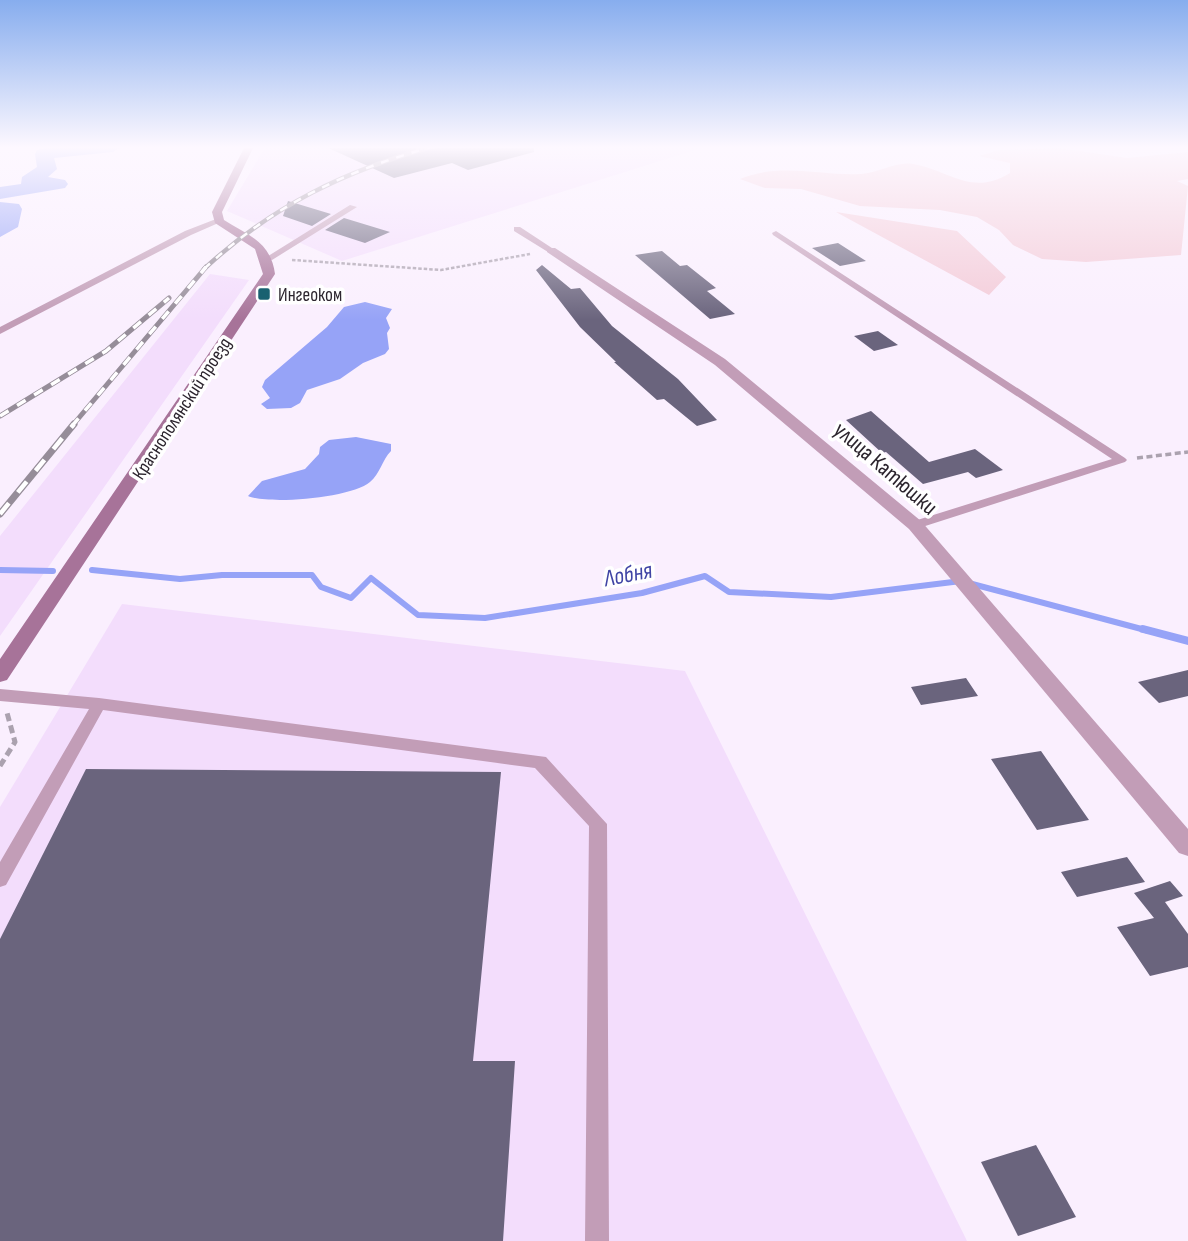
<svg xmlns="http://www.w3.org/2000/svg" width="1188" height="1241" font-family="'Sofia Sans Condensed',sans-serif">
<style>
.built{fill:#f3ddfc}
.green{fill:#f3cbd8}
.water{fill:#96a3f7}
.lines{fill:none;stroke-linecap:round;stroke-linejoin:round}
.stream-far1{stroke:#96a3f7;stroke-width:6}
.stream{stroke:#96a3f7;stroke-width:8}
.river{fill:#96a3f7;fill-rule:evenodd}
.building{fill:#6a647d}
.path-far2{stroke:#aba2af;stroke-width:2.5;stroke-dasharray:3.5 2;stroke-linecap:butt}
.path-far1{stroke:#aba2af;stroke-width:3.5;stroke-dasharray:6 3.5;stroke-linecap:butt}
.path{stroke:#aba2af;stroke-width:5;stroke-dasharray:8 4.5;stroke-linecap:butt}
.service{fill:#c29db7;fill-rule:evenodd}
.minor{fill:#c29db7;fill-rule:evenodd}
.secondary{fill:#a77399;fill-rule:evenodd}
.rail-far2-casing{stroke:#968d99;stroke-width:4.5}
.rail-far1-casing{stroke:#968d99;stroke-width:5}
.rail-casing{stroke:#968d99;stroke-width:7}
.rail-far2{stroke:#fff;stroke-width:2.5;stroke-dasharray:8;stroke-linecap:butt}
.rail-far1{stroke:#fff;stroke-width:3.5;stroke-dasharray:10;stroke-linecap:butt}
.rail{stroke:#fff;stroke-width:4.5;stroke-dasharray:14;stroke-linecap:butt}
.poi-dot{fill:#186170;stroke:#fff;stroke-width:2.5}
.labels{text-anchor:middle;stroke-width:7;stroke-linejoin:round;paint-order:stroke}
.far-poi-label{font-size:19px;fill:#2c252e;stroke:#fff;text-anchor:start}
.far-street-label{font-size:19px;fill:#2c252e;stroke:#fff}
.street-label{font-size:23px;fill:#2c252e;stroke:#fff}
.water-label{font-size:24px;font-style:italic;fill:#4045a5;stroke:#fff}
</style>
<rect width="100%" height="100%" fill="#faeffe"/>
<path class="built" d="M266 146H708L342 261 227 211Z
M210 274 249 280 0 636V536Z
M122 604 685 671 967 1241H0V807Z"/>
<path class="green" d="M1059 148 1127 158 1188 152V179L1177 181 1188 186 1181 255 1086 262 1042 259 1013 245 999 230 977 217 940 210 860 206 801 189 765 188 740 179C780 162 819 176 861 174 878 173 897 161 913 164 949 170 972 197 1010 173V163L979 156 999 150Z
M836 212 957 231 1006 277 989 295Z"/>
<path class="water" d="M365 302 392 309 386 318 390 328 387 333 389 349 385 354 363 363 340 379 307 390 300 403 291 408 267 409 261 404 270 398 262 387 265 380 327 327 344 307Z
M356 437 391 444V451C382 460 380 474 370 482 352 498 268 505 248 496L262 481 305 469 319 454 320 447 329 440Z"/>
<g class="lines">
<path class="stream-far1" d="M0 570 53 571
M92 570 180 579 222 575H312L321 587 351 598 371 578 418 615 485 618 642 593 705 576 729 592 831 597 961 581 1149 631"/>
<path class="stream" d="M1143 629 1188 641"/>
<path class="river" d="M61 146H122L113 152 54 158 57 169 48 177 65 180 68 184 65 188 0 199V187L21 184 22 177 37 167 35 154 37 150Z
M0 202 19 204 22 209 18 227 0 237Z"/>
</g>
<path class="building" d="M324 146H534V152L468 170 452 163 394 178Z
M288 201 331 214 312 226 283 216Z
M344 218 390 232 365 243 325 230Z
M838 243 866 261 840 266 812 248Z
M662 251 680 266 687 265 716 288 707 291 735 314 710 319 635 255Z
M542 265 571 289 580 288 612 326 678 379 717 420 697 426 664 399 657 400 614 362H616L580 327 536 270Z
M878 331 898 345 874 351 854 336Z
M871 411 929 462 975 449 1003 470 976 478 968 472 923 484 886 452 882 453 846 420Z
M1188 670V696L1159 703 1138 682Z
M966 678 978 696 921 705 911 687Z
M1041 751 1089 820 1037 830 991 759Z
M86 769 501 772 473 1061H515L503 1241H0V939Z
M1127 857 1145 882 1077 897 1061 872Z
M1170 881 1183 896 1165 902 1188 934V967L1150 976 1117 927 1154 918 1134 893Z
M1036 1145 1076 1217 1018 1236 981 1162Z"/>
<g class="lines">
<path class="path-far2" d="M292 260 441 270 530 254"/>
<path class="path-far1" d="M1137 458 1188 452"/>
<path class="path" d="M0 766 15 742 6 709"/>
<path class="service" d="M350 205 357 207 272 260 265 258Z
M216 219 223 221 191 235 0 334V327L185 231Z
M514 227H520L555 250 548 252 514 231Z
M776 231 1125 458 1127 460 1125 462 919 528H911L909 525 911 522 1112 459 773 235 772 233Z
M0 689 99 698 546 757 607 824 609 1241H585L589 826 535 768 103 710 6 885 0 887V862L89 709 0 701Z"/>
<path class="minor" d="M547 248H555L725 359 921 521 1188 829V856L1179 853 909 529 715 365 547 252Z"/>
<path class="secondary" d="M245 146H254L222 212 224 220C248 235 271 242 275 274L7 680 0 682V659L263 274 255 249 215 223 212 212Z"/>
<g class="rail-far2-casing">
<path id="rail-far2" d="M204 269C272 206 346 170 435 146"/>
</g>
<g class="rail-far1-casing">
<path id="rail-far1" d="M0 416 106 351 169 298
M72 426 206 267"/>
</g>
<g class="rail-casing">
<path id="rail" d="M0 514 74 424"/>
</g>
<use href="#rail-far2" class="rail-far2"/>
<use href="#rail-far1" class="rail-far1"/>
<use href="#rail" class="rail"/>
</g>
<linearGradient id="sky" x2="0" y2="1"><stop stop-color="#87adee"/><stop offset="0.46" stop-color="#fdf8ff"/><stop offset="1" stop-color="#fdf8ff" stop-opacity="0"/></linearGradient>
<rect width="1188" height="320" fill="url(#sky)"/>
<rect class="poi-dot" x="257" y="287" width="14" height="14" rx="3.5"/>
<g class="labels">
<g class="far-poi-label">
<text x="278" y="301">Ингеоком</text>
</g>
<g class="far-street-label">
<text transform="translate(181 408) rotate(-57)" y="7">Краснополянский проезд</text>
</g>
<g class="street-label">
<text transform="translate(886 468) rotate(41)" y="8">улица Катюшки</text>
</g>
<g class="water-label">
<text transform="translate(628 574) rotate(-11)" y="8">Лобня</text>
</g>
</g>
</svg>
